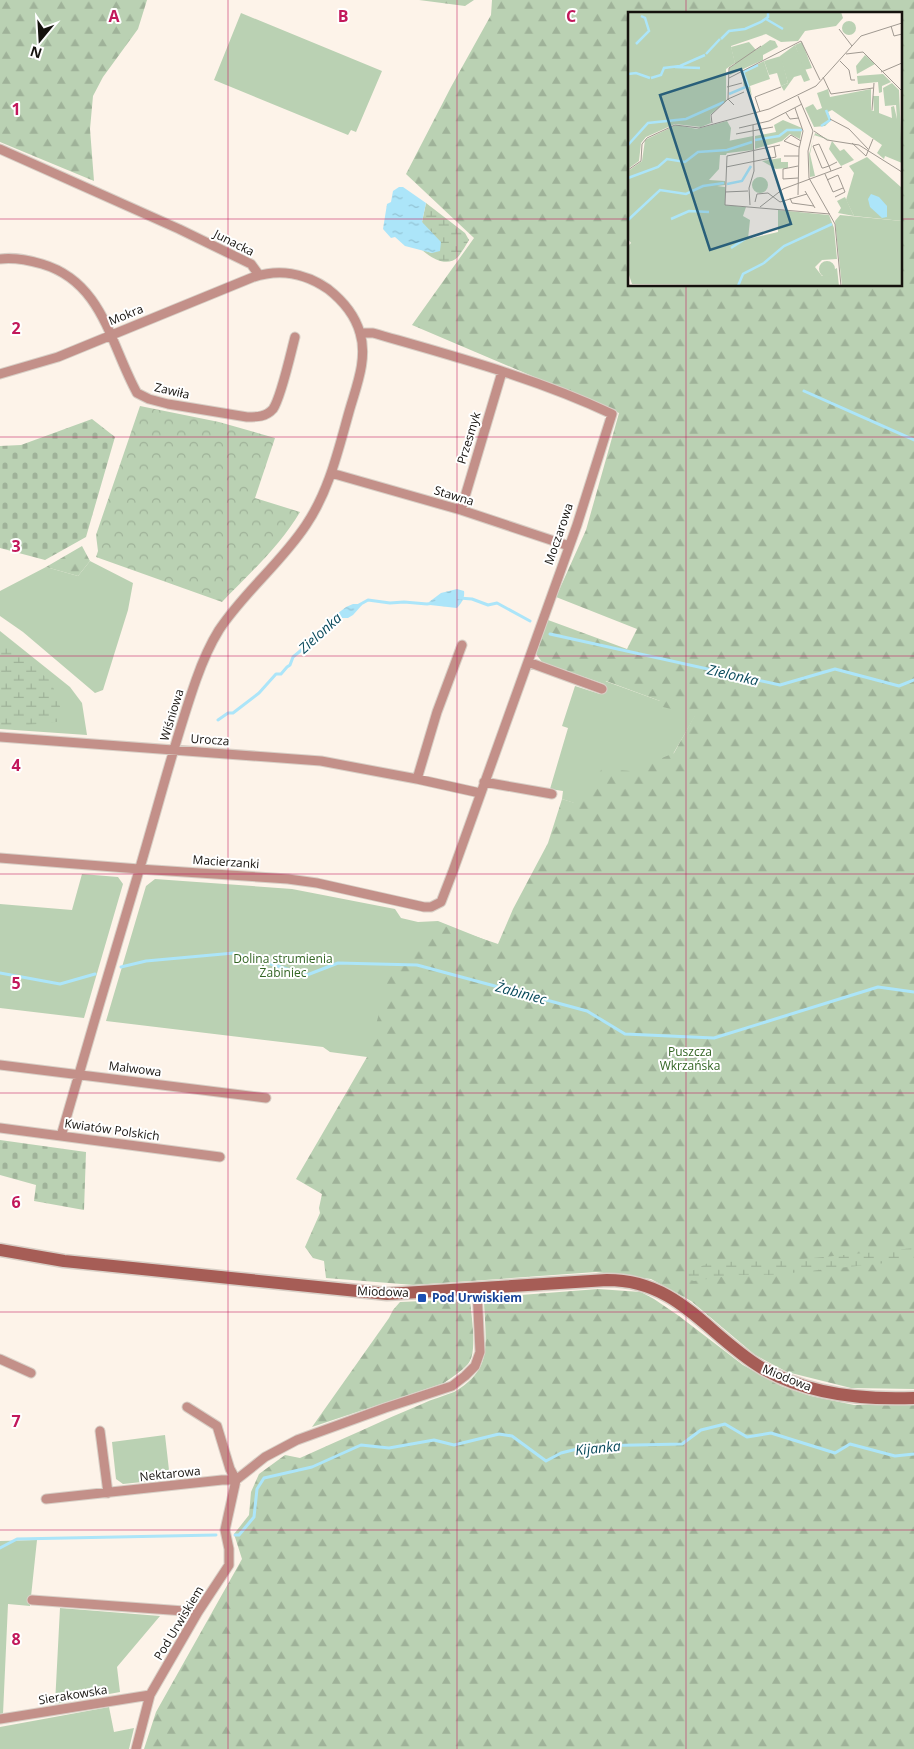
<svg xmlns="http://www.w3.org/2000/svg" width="914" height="1749" font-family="'Open Sans',sans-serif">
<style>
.grass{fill:#bad1b3}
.forest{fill:url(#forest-firs);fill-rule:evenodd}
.wetland{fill:url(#wetland-marsh)}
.cemetery{fill:url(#cemetery-stones)}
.park{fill:url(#park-crowns)}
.water{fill:url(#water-ripples)}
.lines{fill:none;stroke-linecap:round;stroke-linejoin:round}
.stream{stroke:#ace5f9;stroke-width:3}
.street-casing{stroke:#d8cfc6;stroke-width:11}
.secondary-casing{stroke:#d8cfc6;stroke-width:15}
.street{stroke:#c39089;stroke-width:9}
.secondary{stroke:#a65d56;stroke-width:12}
.grid{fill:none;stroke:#c2185b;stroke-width:1;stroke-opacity:0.55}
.transit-dot{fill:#1a4fb4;stroke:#fff;stroke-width:2}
.labels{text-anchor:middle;stroke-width:4;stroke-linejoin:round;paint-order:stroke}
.street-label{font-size:12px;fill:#15120e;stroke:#fff}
.park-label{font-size:12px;fill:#336524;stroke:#fff}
.transit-label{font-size:12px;font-weight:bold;fill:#164399;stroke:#fff;text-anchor:start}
.water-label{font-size:14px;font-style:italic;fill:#08495b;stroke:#fff}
.inset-river{fill:none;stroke:#ace5f9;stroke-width:2.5}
.inset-road{fill:none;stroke:#a09991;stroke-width:1}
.view{fill:#295f7a;fill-opacity:0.15;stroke:#295f7a;stroke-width:2.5}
.inset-edge{fill:none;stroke:#15120e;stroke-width:2.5}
.grid-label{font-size:16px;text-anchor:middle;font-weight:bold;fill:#c2185b;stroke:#fff;stroke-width:4;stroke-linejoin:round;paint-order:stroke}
</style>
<defs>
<pattern id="forest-firs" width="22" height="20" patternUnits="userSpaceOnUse" patternTransform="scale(1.25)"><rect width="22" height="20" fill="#bad1b3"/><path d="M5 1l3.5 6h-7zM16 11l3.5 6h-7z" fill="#9fb299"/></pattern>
<pattern id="wetland-marsh" width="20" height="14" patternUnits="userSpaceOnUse" patternTransform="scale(1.25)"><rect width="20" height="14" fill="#bad1b3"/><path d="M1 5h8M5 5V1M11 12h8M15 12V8" fill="none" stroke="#9fb299"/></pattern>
<pattern id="cemetery-stones" width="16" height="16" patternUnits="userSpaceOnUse" patternTransform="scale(1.25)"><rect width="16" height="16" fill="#bad1b3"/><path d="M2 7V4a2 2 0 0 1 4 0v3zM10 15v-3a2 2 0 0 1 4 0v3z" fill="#9fb299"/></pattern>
<pattern id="park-crowns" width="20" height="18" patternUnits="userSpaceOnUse" patternTransform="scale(1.25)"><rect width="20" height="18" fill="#bad1b3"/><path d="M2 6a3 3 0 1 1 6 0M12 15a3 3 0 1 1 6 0" fill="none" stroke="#9fb299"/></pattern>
<pattern id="water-ripples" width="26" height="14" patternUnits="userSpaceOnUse" patternTransform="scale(1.25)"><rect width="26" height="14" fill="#ace5f9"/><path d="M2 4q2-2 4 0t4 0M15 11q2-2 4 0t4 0" fill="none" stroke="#93c3d4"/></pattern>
</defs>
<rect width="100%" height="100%" fill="#fdf3e9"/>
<path class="grass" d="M241 13 382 71 356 132 351 130 348 135 214 80Z
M90 561 133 583 128 610 103 690 95 693 23 632 0 616V591L46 567 78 576Z
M0 631 70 687 82 703 87 735 0 729Z
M716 680 633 823 562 799 563 791 550 789 568 728 562 726 575 686 600 694 605 681 660 701Z
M82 874 118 877 123 884 84 1018 0 1008V904L72 910Z
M155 879 292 889 395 909 401 918 418 922 438 921 498 945 367 1057 330 1052 323 1047 106 1021 146 886Z
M165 1435 170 1479 123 1484 116 1479 112 1442Z
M37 1540 30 1606 8 1604 3 1714 0 1715V1541Z
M60 1608 160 1616 117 1667 120 1692 55 1704Z
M109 1707 114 1732 134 1728 129 1749H0V1727Z"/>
<path class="forest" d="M0 0H147L138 29 103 77 93 96 90 129 94 181 0 142Z
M419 0H474L465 6Z
M492 0H914V1389L851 1388 787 1372 755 1355 691 1301 651 1279 596 1272 414 1285 326 1278 324 1261 313 1258 305 1247 320 1213 319 1208 322 1194 296 1179 367 1057 372 1040 388 979 420 941 439 924 498 944 513 909 548 843 562 799 575 803 602 769 631 771 674 753 695 715 659 706 660 701 606 681 604 684 542 662 536 654 548 620 627 649 637 629 556 597 586 530 619 413 412 325 474 238 406 174 451 87 491 15ZM629 14H900V285H629Z
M82 546 90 561 78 576 46 567Z
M598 1289 641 1292 654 1299 679 1316 743 1365 781 1386 811 1396 854 1405 914 1404V1749H144L156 1712 242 1559 234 1534 249 1515 251 1492 259 1474 285 1455 300 1458C341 1440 381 1421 422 1404 432 1399 444 1396 454 1392 463 1387 474 1378 479 1369 490 1352 484 1319 484 1298Z
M470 1299C471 1314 478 1353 468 1364 461 1372 452 1377 444 1383L312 1427 389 1318 393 1310 400 1302Z"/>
<path class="wetland" d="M426 203 465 233 469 240C466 245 462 252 458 257 447 268 431 258 422 250L432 253 422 222Z
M0 642 51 681 65 721 19 726 0 725Z
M914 1248V1260L772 1275H734L694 1281 679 1277 710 1262 783 1261Z"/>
<path class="cemetery" d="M92 419 115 437 86 537 45 560 0 548V446L21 445Z
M0 1140 86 1152 84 1210 34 1201 36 1185 0 1175Z"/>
<path class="park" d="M140 406 219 422 275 438 255 498 300 512C280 546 249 574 222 602L96 557 98 551 96 535Z"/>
<path class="water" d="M399 187H403L426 203 422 222 441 242 440 251 432 253 405 246 395 237 391 238 383 229 387 204 391 202 393 191Z
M457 589 464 591C465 597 462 603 457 608L430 605 429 602 441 593Z
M353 604H361L362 605 353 615 348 618H342L337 614 346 607Z"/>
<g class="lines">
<path class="stream" d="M804 391 914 440
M459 598 472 599 488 605 497 603 530 621
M359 605 368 600 390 603 404 602 427 604 434 603
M550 634 780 685 835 669 899 686 914 680
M218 720 228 713H233L259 693 276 674H281L287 667 290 665 293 657 322 633 340 614
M121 967 146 961 234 953 307 975 338 963 417 965 587 1011 625 1034 714 1038 878 987 914 992
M0 973 60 984 95 974
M235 1535H239L254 1517 257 1489 264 1478 312 1467 361 1445 389 1448 434 1440 454 1445 499 1434 512 1436 546 1461 561 1453 589 1446 682 1444 701 1430 725 1424 747 1437 771 1433 835 1453 850 1444 895 1456 914 1454
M0 1548 17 1539 216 1535"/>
<g class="street-casing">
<path id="street" d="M0 149 179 229 251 264 259 275
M0 259C15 257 28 260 42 264 103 282 110 344 137 393L149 399 168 404 247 417C257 417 266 417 273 409 281 398 291 352 295 337
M0 374 58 357 251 278C278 268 305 273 328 289 342 300 355 315 360 333 368 359 356 387 349 412 338 451 329 491 306 525 281 563 244 592 219 630 209 646 202 663 196 680 175 740 159 803 141 864 114 955 87 1045 61 1136
M331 473 461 510 569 546
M461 510 502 372
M528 662 602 689
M0 737 321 761 417 779 480 793
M417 779 437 712 462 645
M484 782 552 794
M0 858 139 869 288 879 317 883 424 907H431L441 902 453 871 577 525 612 414C536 378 453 356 373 333H360
M0 1065 266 1098
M0 1128 220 1157
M0 1359 31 1373
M100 1431 108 1493
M46 1499 222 1480H236L230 1469 217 1426 187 1407
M32 1600 198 1612
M0 1719 150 1695
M136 1749 150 1695 198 1612 229 1565V1549L225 1530 236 1480 265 1457 297 1440 385 1408 452 1386 465 1376 475 1366 480 1352 477 1289"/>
</g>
<g class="secondary-casing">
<path id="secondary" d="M0 1250 64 1261 387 1294 607 1280C679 1280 707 1335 762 1368 808 1395 863 1400 914 1398"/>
</g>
<use href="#street" class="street"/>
<use href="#secondary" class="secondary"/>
</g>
<path class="grid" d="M228 0V1749M457 0V1749M686 0V14M0 219H629M900 219H914M686 285V1749M0 437H914M0 656H914M0 874H914M0 1093H914M0 1312H914M0 1530H914"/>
<rect class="transit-dot" x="417" y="1293" width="10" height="10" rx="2.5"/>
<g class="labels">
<g class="street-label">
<text transform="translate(234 243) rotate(27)" y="4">Junacka</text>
<text transform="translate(126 315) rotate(-22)" y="4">Mokra</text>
<text transform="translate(172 391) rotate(13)" y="4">Zawiła</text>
<text transform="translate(469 438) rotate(-73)" y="4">Przesmyk</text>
<text transform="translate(454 496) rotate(17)" y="4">Stawna</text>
<text transform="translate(559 534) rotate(-71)" y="4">Moczarowa</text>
<text transform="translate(172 715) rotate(-73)" y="4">Wiśniowa</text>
<text transform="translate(210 740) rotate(4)" y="4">Urocza</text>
<text transform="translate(226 862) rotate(4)" y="4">Macierzanki</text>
<text transform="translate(135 1069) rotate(7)" y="4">Malwowa</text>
<text transform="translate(112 1130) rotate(8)" y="4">Kwiatów Polskich</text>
<text transform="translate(383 1292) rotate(2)" y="4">Miodowa</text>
<text transform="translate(787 1378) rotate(22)" y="4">Miodowa</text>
<text transform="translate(170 1474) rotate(-6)" y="4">Nektarowa</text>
<text transform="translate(179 1623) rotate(-59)" y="4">Pod Urwiskiem</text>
<text transform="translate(73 1695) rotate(-9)" y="4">Sierakowska</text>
</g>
<g class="park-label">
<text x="283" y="963">Dolina strumienia<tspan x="283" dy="14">Żabiniec</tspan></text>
<text x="690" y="1056">Puszcza<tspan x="690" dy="14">Wkrzańska</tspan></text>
</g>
<g class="transit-label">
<text x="432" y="1302">Pod Urwiskiem</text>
</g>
<g class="water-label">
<text transform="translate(320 633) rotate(-42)" y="5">Zielonka</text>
<text transform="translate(733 675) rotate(13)" y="5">Zielonka</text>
<text transform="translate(521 993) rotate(15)" y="5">Żabiniec</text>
<text transform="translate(598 1448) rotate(-6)" y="5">Kijanka</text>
</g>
</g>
<g transform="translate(628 12)">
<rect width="274" height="274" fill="#fdf3e9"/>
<path d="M214 16a7 7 0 1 1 14 0a7 7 0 1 1-14 0ZM142 28 147 29 150 35 135 43V48L102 63 101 56 107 52 103 35 121 30 128 38ZM167 33 182 68 176 70 173 63 166 65 156 79 153 74 160 71 152 44ZM237 43 247 52 229 62 228 54ZM136 49 142 67 122 74 124 85 120 75 116 76 114 60ZM255 62 263 70 254 74V80L251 81 250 70 230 72 229 64ZM264 71 271 78 274 151 257 144 256 147 249 141 254 133 204 98 200 100 203 108 197 114 186 115 177 96 185 92 189 98 194 96 189 81 195 79 200 77 202 85 243 77V98L246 99 245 84H251V101L264 106 263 95 266 94 269 107 268 93 257 94 255 76ZM155 108 174 116 172 127 162 122 154 129 127 137V124L148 120 146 113ZM187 121 204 129 212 139 216 137 226 148 213 154 201 137 204 129 186 123 182 142 187 164 182 165 181 142ZM125 124V138L92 142 100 129ZM239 145 274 176V209L226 204 218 188 226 161 221 154ZM153 146V150H160V156L148 157 134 149Z" fill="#bad1b3"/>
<path d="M0 0H213L215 6 208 14 177 19 170 29 153 30 138 22 103 34 107 51 98 57V89L82 103 83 111 73 115 47 112 18 125 13 131 11 149 0 157ZM153 44 160 71 153 74 149 61 141 63 136 49ZM99 109 103 116 101 136 98 143H92L91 157 81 168 97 169V173L89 174 97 175V193L118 195 115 204 122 208 120 227 150 220V198L201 203 206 216 209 247 194 248 187 255 194 264 209 256 211 274 4 272 0 260V234L3 231 0 227V159L14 149 17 128 48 113 69 117ZM217 185 226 204 210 201 213 196 209 189Z" fill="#bad1b3"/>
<path d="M124 173a8 8 0 1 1 16 0a8 8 0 1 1-16 0ZM191 257a8 8 0 1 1 16 0a8 8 0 1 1-16 0Z" fill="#bad1b3"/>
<path d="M174 30 184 56 176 58 167 33ZM212 203 274 209V274H214L207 209Z" fill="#bad1b3"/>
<path d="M243 182 251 185 259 194V205L254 206 242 195 240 187Z" fill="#ace5f9"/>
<path class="inset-river" d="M138 7 155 17M93 27 101 19 117 17 133 10 140 5V0M8 32 21 19 17 6 13 4M78 42 92 27M47 55 72 56M0 62 8 61 22 66M23 66 33 63 36 56 52 54 77 43M101 82 120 74 115 60 130 53M193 114 202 108 198 98M127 128 151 124 159 118H174M0 133 20 111 58 107 96 90M0 166 30 155 39 147 57 150 70 140 99 138 124 130M99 172 114 169 123 154M43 207 61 199 81 200M0 208 32 178 58 182 75 174 96 171M103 236 117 227M110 274 115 262 136 251 156 234 204 212"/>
<path class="inset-road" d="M263 14 266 24 274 22M211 17 224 34M218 42 235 40 274 79M212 49 221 58 223 68H227M253 60 274 51M195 65 203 82 245 76M101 66 173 29 192 68M99 75 114 71M170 84 185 119 180 139 181 166 207 212 213 274M106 93 100 87 116 80M167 96 175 119 171 137 170 183M244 98 246 71M132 100 127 85 153 75M158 101 162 107 171 106M202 107 221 117 240 137M84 111 83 103 100 87 101 56 133 34M111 116 141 109 174 92M186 119 199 128 231 133 274 160M108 122 145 115M224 131 238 144 245 127M152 133 99 144 97 193 202 202M171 135 156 129 163 123 173 129M156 144H171M98 155 148 145 146 134M0 158 13 149 14 132 19 126 47 113 71 116 141 97 188 74 233 24 274 11M203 159 201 154 191 132 185 134 194 156H195L201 154 209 150M197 162 205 180 215 176M170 166 155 167V157L170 154M199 168 210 163 217 180 207 185M177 179 187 196M97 180 120 179M162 186 164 191 186 194M127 190 129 182 140 181 152 190 179 182M122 193 121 176 126 159 125 113M132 195 155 177 214 155"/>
<path class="view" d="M113 57 163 212 82 238 32 83Z"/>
<rect width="274" height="274" class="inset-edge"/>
</g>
<g class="grid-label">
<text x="114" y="22">A</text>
<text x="343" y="22">B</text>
<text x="571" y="22">C</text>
<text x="16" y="115">1</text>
<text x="16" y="334">2</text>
<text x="16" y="552">3</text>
<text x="16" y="771">4</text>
<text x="16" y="989">5</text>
<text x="16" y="1208">6</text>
<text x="16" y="1427">7</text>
<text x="16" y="1645">8</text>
</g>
<g transform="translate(40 40) rotate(198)" stroke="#ffffff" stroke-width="4" paint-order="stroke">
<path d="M0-4L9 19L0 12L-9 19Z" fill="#15120e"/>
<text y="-8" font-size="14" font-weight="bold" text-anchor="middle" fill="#15120e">N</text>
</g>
</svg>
